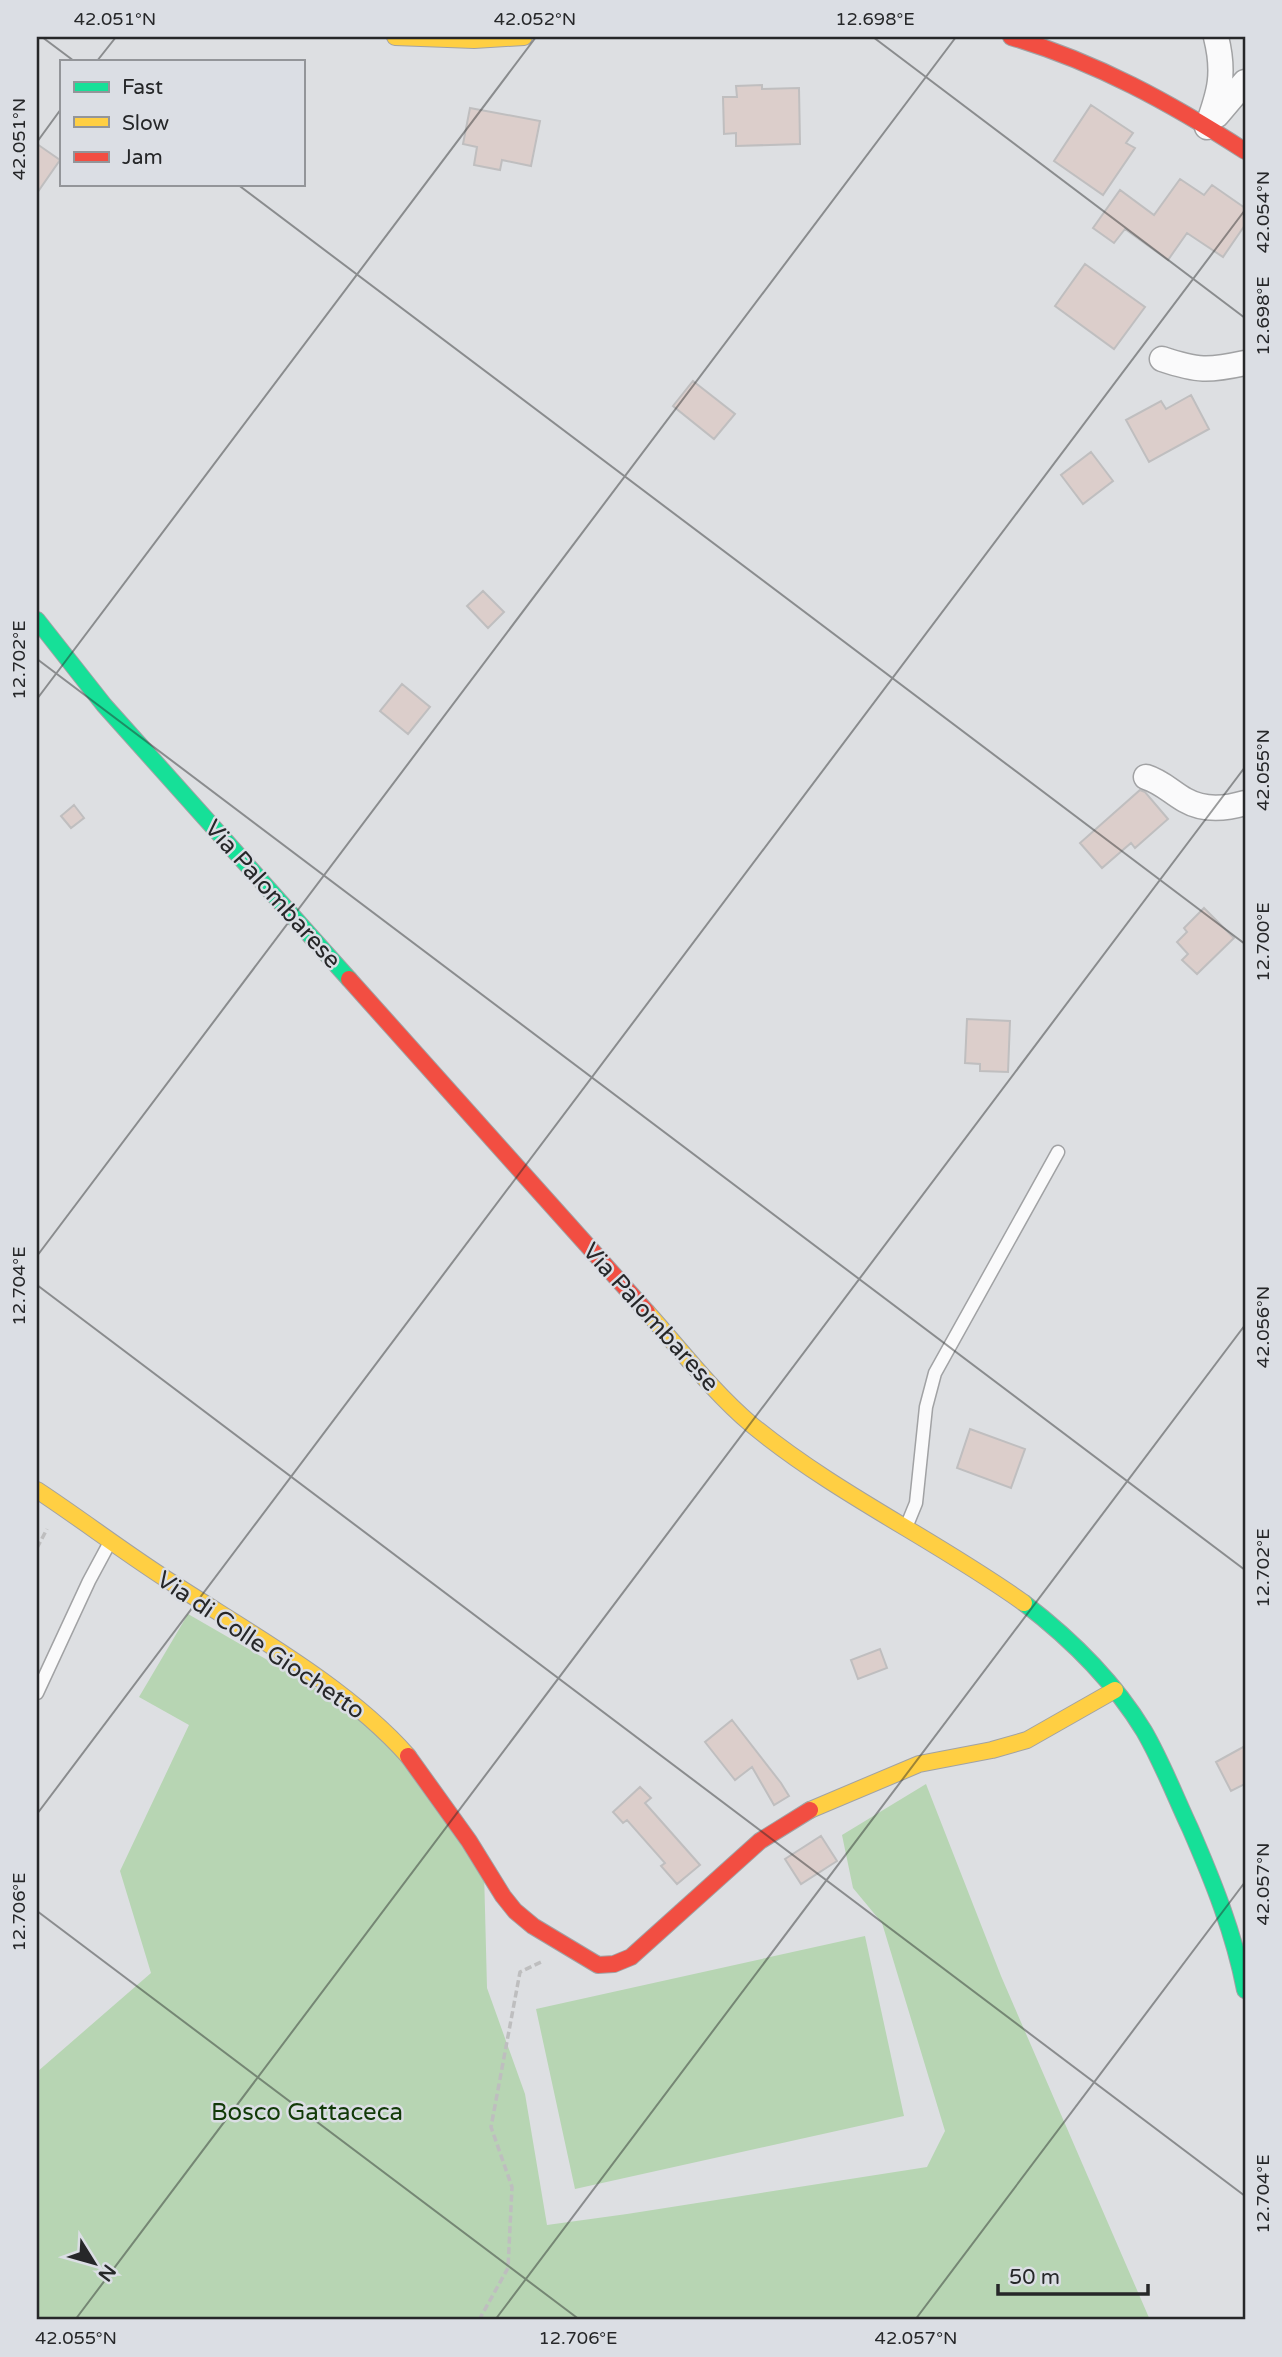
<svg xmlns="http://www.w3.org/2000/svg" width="1282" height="2357" font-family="'Varela Round',sans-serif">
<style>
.green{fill:#b7d5b3}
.building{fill:#dccecb;stroke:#bfbebf;stroke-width:2}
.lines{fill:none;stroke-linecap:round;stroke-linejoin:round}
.lane-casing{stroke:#a1a2a4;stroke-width:15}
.street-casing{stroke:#a1a2a4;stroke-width:27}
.fast-casing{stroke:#a1a2a4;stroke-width:18}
.slow-casing{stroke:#a1a2a4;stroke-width:18}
.jam-casing{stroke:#a1a2a4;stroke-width:18}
.path{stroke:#bebebf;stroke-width:3.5;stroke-dasharray:7 3.5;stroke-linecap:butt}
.lane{stroke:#fafafb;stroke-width:12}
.street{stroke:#fafafb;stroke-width:24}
.fast{stroke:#16e098;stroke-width:16}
.slow{stroke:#ffcf43;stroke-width:16}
.jam{stroke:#f24e42;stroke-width:16}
.ticks{fill:none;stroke:#262729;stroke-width:2;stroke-opacity:0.45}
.labels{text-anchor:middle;stroke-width:5;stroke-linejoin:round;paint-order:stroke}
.street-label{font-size:24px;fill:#262729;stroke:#dbdee4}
.park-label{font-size:24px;fill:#123a08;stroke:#dbdee4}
.neatline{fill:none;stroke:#262729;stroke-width:2.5}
.ticks-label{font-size:18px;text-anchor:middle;fill:#262729}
</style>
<rect width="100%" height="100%" fill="#dddfe2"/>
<path class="green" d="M188 1614 397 1735 484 1871 487 1988 525 2094 547 2225 627 2214 927 2167 945 2131 882 1923 853 1888 842 1835 926 1784 1001 1976 1150 2320H37V2072L151 1973 120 1871 189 1725 139 1697Z
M865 1936 904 2116 575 2189 536 2009Z"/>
<path class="building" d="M762 85V89L799 88 800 144 736 146V133L724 134 723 97H737L736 86Z
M1091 105 1133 133 1126 143 1135 148 1103 195 1054 161Z
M470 108 540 121 531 166 502 160 500 170 474 165 477 147 463 144Z
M37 144 60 160 37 193Z
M1180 179 1204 195 1212 185 1245 208V225L1223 257 1187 233 1168 260 1125 229 1114 243 1093 228 1120 190 1154 215Z
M1085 264 1145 307 1114 349 1055 306Z
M693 381 735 414 714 439 673 406Z
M1191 395 1209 429 1149 462 1126 420 1161 401 1166 409Z
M1091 452 1113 481 1083 504 1061 475Z
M483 591 504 612 488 628 467 606Z
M402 684 430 707 408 734 380 711Z
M1140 790 1145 792 1168 819 1135 848 1131 843 1102 868 1080 843Z
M74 805 84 818 71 828 61 816Z
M1204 908 1234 938 1197 974 1182 960 1188 954 1177 942 1187 932 1184 928Z
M967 1019 1010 1021 1008 1072 980 1071V1064L965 1063Z
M970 1429 1025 1449 1011 1488 957 1468Z
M880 1649 887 1668 858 1679 851 1660Z
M732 1720 781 1783 789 1796 774 1805 752 1767 735 1780 705 1742Z
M1245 1746V1784L1231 1791 1216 1762Z
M640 1787 651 1798 645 1803 700 1865 677 1884 661 1866 665 1863 627 1820 623 1823 613 1812Z
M821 1836 837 1861 801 1884 785 1859Z"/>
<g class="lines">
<g class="lane-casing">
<path id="lane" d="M907 1525 916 1503 926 1407 935 1373 1058 1152
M37 1693 89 1581 110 1542"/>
</g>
<g class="street-casing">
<path id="street" d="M1217 115 1245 82
M1207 127C1220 92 1225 73 1216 37
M1162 359C1198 371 1208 371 1245 363
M1146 777C1162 782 1171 792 1185 800 1204 811 1225 809 1245 803"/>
</g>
<g class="fast-casing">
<path id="fast" d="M37 620 104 705 349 979
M1024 1603C1071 1639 1113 1680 1144 1731 1162 1762 1175 1796 1190 1828 1213 1881 1234 1933 1245 1990"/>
</g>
<g class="slow-casing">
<path id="slow" d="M395 37 474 40 524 37
M647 1312C681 1350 713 1392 752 1425 836 1494 936 1540 1024 1603
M37 1490C84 1521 129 1556 177 1586 253 1635 348 1688 408 1756
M810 1810 919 1764 992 1750 1027 1740 1115 1690"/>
</g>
<g class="jam-casing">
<path id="jam" d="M1011 37C1096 62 1171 103 1245 151
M349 979 647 1312
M408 1756 469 1841 503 1896 515 1911 533 1926 598 1965 614 1964 631 1957 760 1841 810 1810"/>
</g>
<path class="path" d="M37 1548 47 1529
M479 2320 508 2268 512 2187 491 2127 520 1972 541 1962"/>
<use href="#lane" class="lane"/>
<use href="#street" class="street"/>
<use href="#fast" class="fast"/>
<use href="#slow" class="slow"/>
<use href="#jam" class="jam"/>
</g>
<path class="ticks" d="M42 37 74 61M873 37 1245 318M97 61 116 37M37 142 61 109M237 184 1245 944M37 659 1245 1570M37 699 536 37M37 1256 956 37M37 1285 1245 2196M37 1814 1245 210M37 1911 580 2320M75 2320 1245 767M495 2320 1245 1325M915 2320 1245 1882"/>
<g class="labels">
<g class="street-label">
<text transform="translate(273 894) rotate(48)" y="8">Via Palombarese</text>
<text transform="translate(651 1317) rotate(48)" y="8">Via Palombarese</text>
<text transform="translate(261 1645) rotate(34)" y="8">Via di Colle Giochetto</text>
</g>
<g class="park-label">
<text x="307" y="2120">Bosco Gattaceca</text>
</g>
</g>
<rect width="1282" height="2357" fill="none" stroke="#dbdee4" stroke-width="77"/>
<rect x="60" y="60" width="245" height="126" fill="#dbdee4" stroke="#939599" stroke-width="2"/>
<rect x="74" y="82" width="35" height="10" fill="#16e098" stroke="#939599" stroke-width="2"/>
<text x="122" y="94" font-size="21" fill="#262729">Fast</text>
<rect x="74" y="117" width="35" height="10" fill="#ffcf43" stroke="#939599" stroke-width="2"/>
<text x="122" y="130" font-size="21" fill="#262729">Slow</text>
<rect x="74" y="152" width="35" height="10" fill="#f24e42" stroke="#939599" stroke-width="2"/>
<text x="122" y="164" font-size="21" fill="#262729">Jam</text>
<g transform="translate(94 2263) rotate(127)" stroke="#dbdee4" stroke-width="5" paint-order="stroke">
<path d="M0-5L12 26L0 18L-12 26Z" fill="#262729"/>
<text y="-10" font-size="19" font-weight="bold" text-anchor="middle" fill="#262729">N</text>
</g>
<path d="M998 2284v10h150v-10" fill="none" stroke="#262729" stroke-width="3.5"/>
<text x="1009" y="2284" font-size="21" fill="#262729" stroke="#dbdee4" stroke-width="5" paint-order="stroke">50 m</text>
<rect x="38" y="38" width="1206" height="2280" class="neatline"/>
<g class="ticks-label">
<text x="115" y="25">42.051°N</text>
<text x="535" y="25">42.052°N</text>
<text x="875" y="25">12.698°E</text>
<text transform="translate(19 139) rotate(-90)" y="6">42.051°N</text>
<text transform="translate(1263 212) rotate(-90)" y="6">42.054°N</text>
<text transform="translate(1263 316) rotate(-90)" y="6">12.698°E</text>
<text transform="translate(19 660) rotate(-90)" y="6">12.702°E</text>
<text transform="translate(1263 770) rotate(-90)" y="6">42.055°N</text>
<text transform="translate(1263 942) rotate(-90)" y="6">12.700°E</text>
<text transform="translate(19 1286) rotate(-90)" y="6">12.704°E</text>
<text transform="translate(1263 1327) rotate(-90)" y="6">42.056°N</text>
<text transform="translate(1263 1568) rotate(-90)" y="6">12.702°E</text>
<text transform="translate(1263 1884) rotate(-90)" y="6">42.057°N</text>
<text transform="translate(19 1912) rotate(-90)" y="6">12.706°E</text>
<text transform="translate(1263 2194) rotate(-90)" y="6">12.704°E</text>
<text x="76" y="2344">42.055°N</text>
<text x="578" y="2344">12.706°E</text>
<text x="916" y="2344">42.057°N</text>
</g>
</svg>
